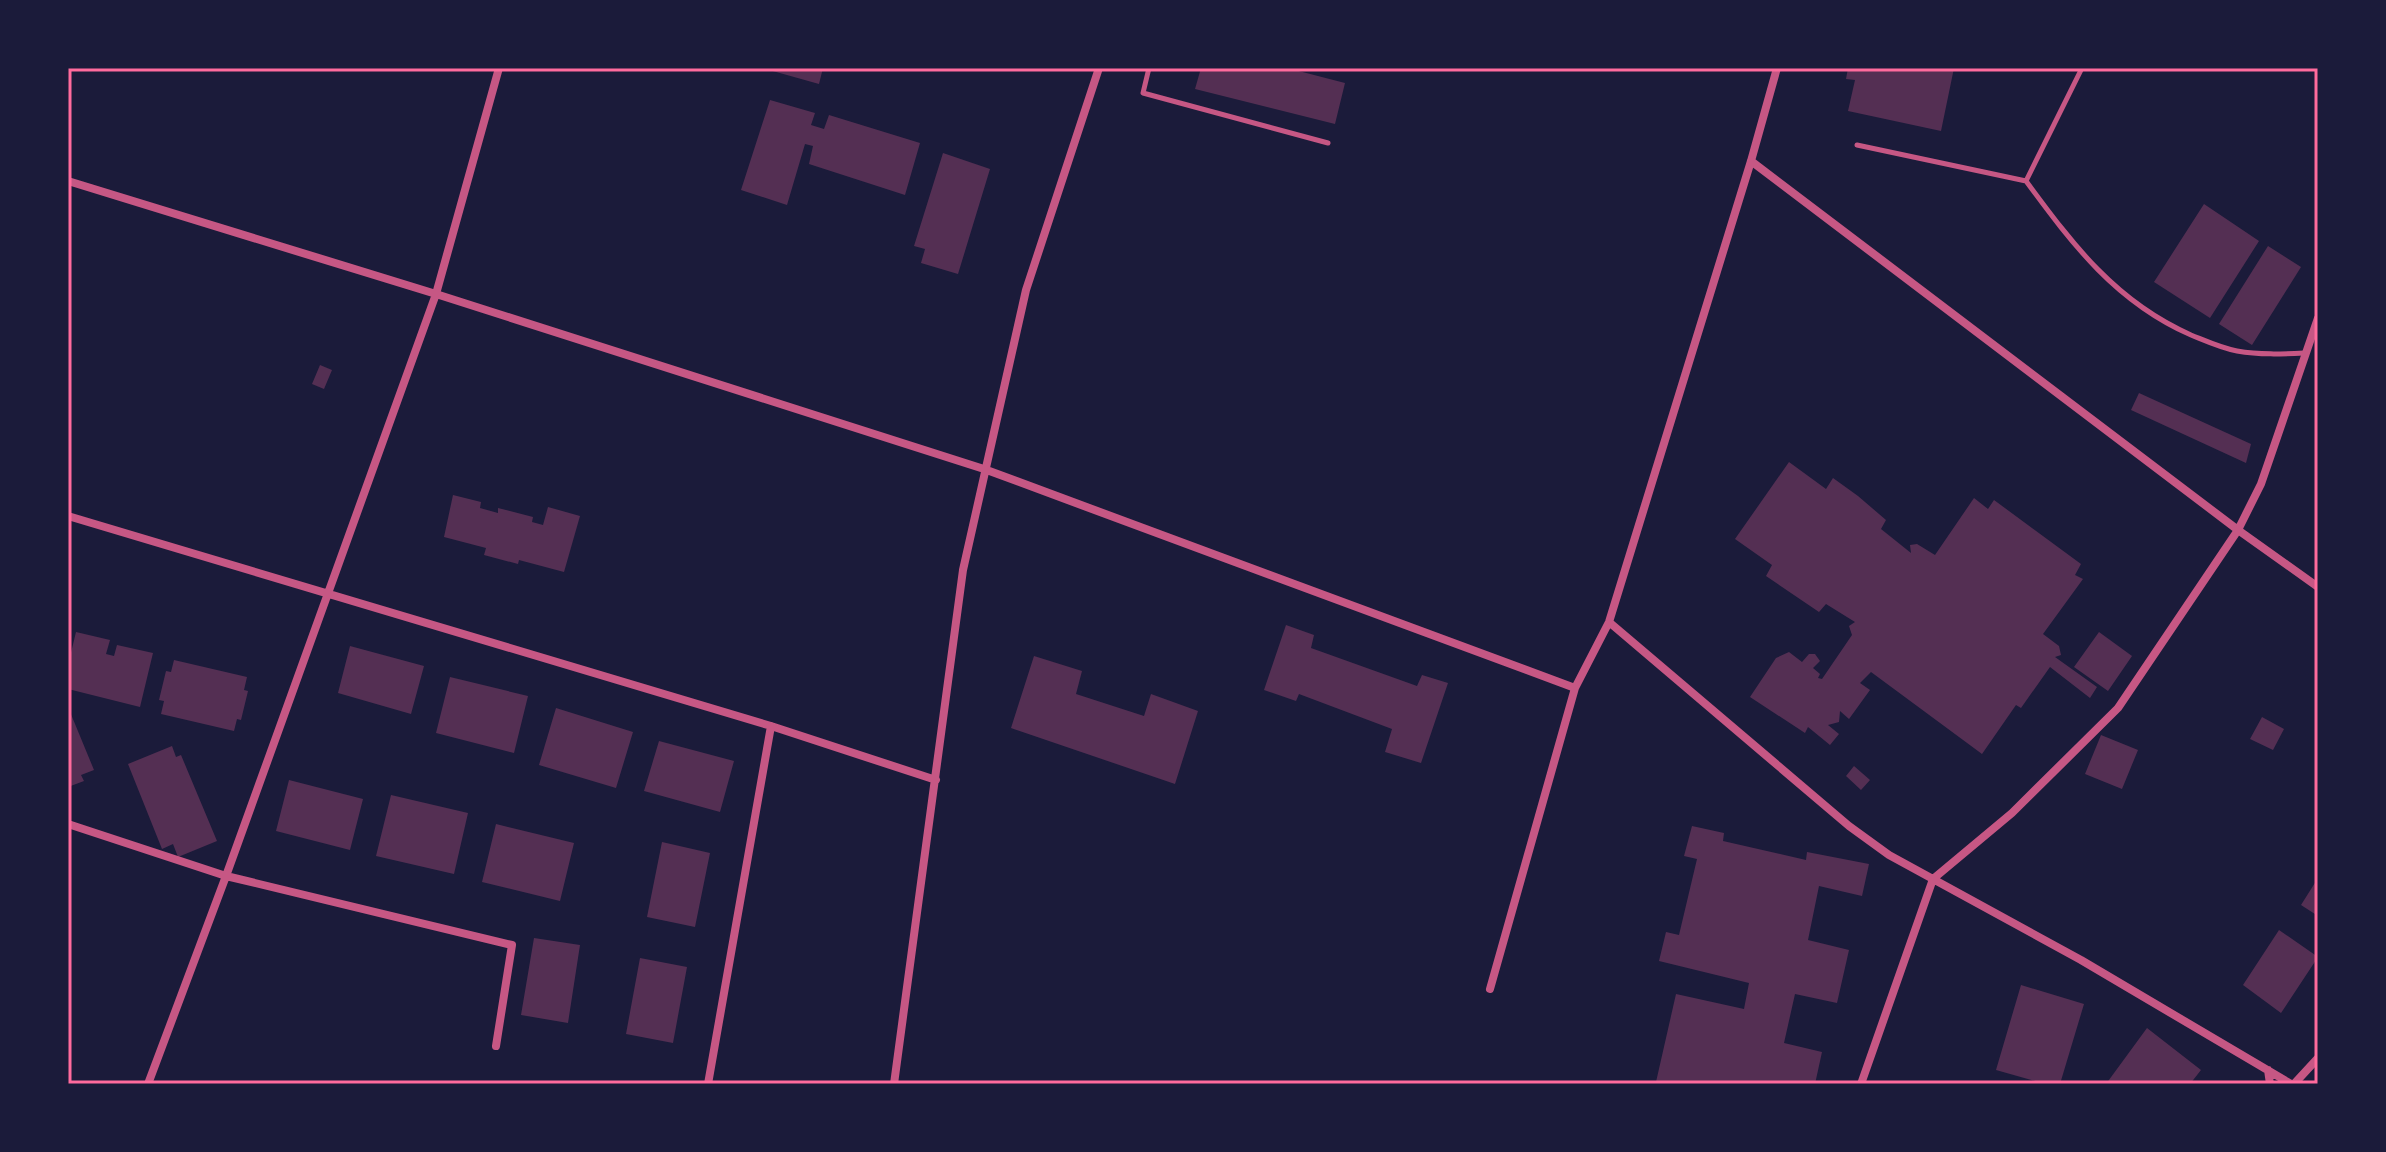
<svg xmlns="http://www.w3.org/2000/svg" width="2386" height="1152" font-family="Jost,sans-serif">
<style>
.building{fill:#542f53}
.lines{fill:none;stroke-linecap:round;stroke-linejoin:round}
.service{stroke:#c65784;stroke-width:5}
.minor{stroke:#c65784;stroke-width:8}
.neatline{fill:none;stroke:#ff6b9d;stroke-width:3}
</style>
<rect width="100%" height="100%" fill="#1b1b3a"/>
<path class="building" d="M762 68H823L819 84Z
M1201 68H1287L1345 83 1335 124 1195 89Z
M1848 68H1954L1941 131 1848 111 1855 80 1846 79Z
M770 100 815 113 811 125 824 129 829 115 920 143 905 195 809 164 813 146 805 144 787 205 741 190Z
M943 153 990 169 958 274 921 263 925 249 914 246Z
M2204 204 2259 241 2210 318 2154 282Z
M2268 246 2301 267 2252 345 2219 324Z
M320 365 332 370 324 389 312 384Z
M2139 393 2251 444 2246 463 2131 410Z
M1789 462 1826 489 1833 478 1858 496 1886 520 1881 529 1911 553 1910 545 1917 544 1935 555 1974 498 1988 509 1994 500 2081 564 2075 575 2083 579 2043 634 2059 646 2061 655 2055 657 2097 687 2090 698 2050 667 2021 708 2016 705 1982 754 1871 672 1860 683 1870 690 1849 719 1840 711 1839 722 1828 725 1839 734 1830 745 1808 727 1805 733 1750 697 1776 658 1789 652 1802 662 1809 654H1815L1820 661 1813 668 1820 674 1818 678 1822 679 1852 635 1849 626 1855 622 1826 604 1819 612 1766 576 1772 565 1735 539Z
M453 495 481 502 480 508 498 513V508L533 517 532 522 543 525 548 507 580 516 564 572 519 560 518 564 484 555 486 548 444 537Z
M1286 625 1314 635 1311 648 1417 686 1422 675 1448 683 1421 763 1385 752 1392 729 1299 694 1296 701 1264 690Z
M76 632 110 640 106 654 114 656 117 645 153 653 140 707 68 689V665Z
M2099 632 2132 656 2108 691 2074 667Z
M350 646 424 666 411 714 338 693Z
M1034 656 1082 671 1076 694 1144 716 1151 694 1198 711 1175 784 1011 728Z
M174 660 247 677 244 690 248 691 241 720 237 719 234 731 161 714 164 701 159 700 166 671 171 672Z
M450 677 528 696 514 753 436 733Z
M68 707 94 770 81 775 84 781 68 787Z
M556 708 633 732 616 788 539 765Z
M2262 717 2284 729 2273 750 2250 739Z
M2101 735 2138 750 2122 789 2085 774Z
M659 741 734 761 720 812 644 791Z
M172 746 176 757 181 755 217 841 178 857 173 844 162 849 128 764Z
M1854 766 1870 780 1861 790 1846 776Z
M289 780 363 799 350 850 276 831Z
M391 795 468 813 454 874 376 856Z
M496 824 574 843 560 901 482 882Z
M1692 826 1724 833 1723 841 1806 860 1807 852 1869 864 1862 896 1819 886 1808 940 1849 950 1837 1003 1795 994 1784 1043 1822 1052 1815 1084 1656 1082 1676 994 1744 1009 1749 983 1659 961 1666 932 1679 935 1697 859 1684 856Z
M662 842 710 853 695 927 647 917Z
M2318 878V916L2301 905Z
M2279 930 2318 957 2281 1013 2243 985Z
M534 938 580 945 568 1023 521 1015Z
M640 958 687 967 673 1043 626 1034Z
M2021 985 2084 1004 2060 1084H2046L1996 1070Z
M2147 1028 2201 1070 2190 1084H2106Z"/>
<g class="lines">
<path class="service" d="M1149 68 1143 93 1328 143
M1857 145 2026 181C2073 245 2116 302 2191 335 2206 341 2221 348 2237 351 2260 355 2282 354 2305 353
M2026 181 2082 68"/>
<path class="minor" d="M1751 161 2238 530 2318 587
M68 181 436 294 984 469 1575 688
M68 516 771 726 936 780
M1609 622 1849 826 1889 855 2081 960 2291 1084
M68 824 226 876 512 945 496 1046
M1490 989 1575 688 1609 622 1751 161 1777 68
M2268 1070 2270 1084
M148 1084 226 876 436 294 499 68
M708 1084 771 726
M894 1084 963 570 1026 290 1099 68
M1861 1084 1933 879 2012 813 2118 708 2238 530 2261 484 2318 318
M2294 1084 2318 1058"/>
</g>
<rect width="2386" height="1152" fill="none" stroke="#1b1b3a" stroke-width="140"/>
<rect x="70" y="70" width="2246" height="1012" class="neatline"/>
</svg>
